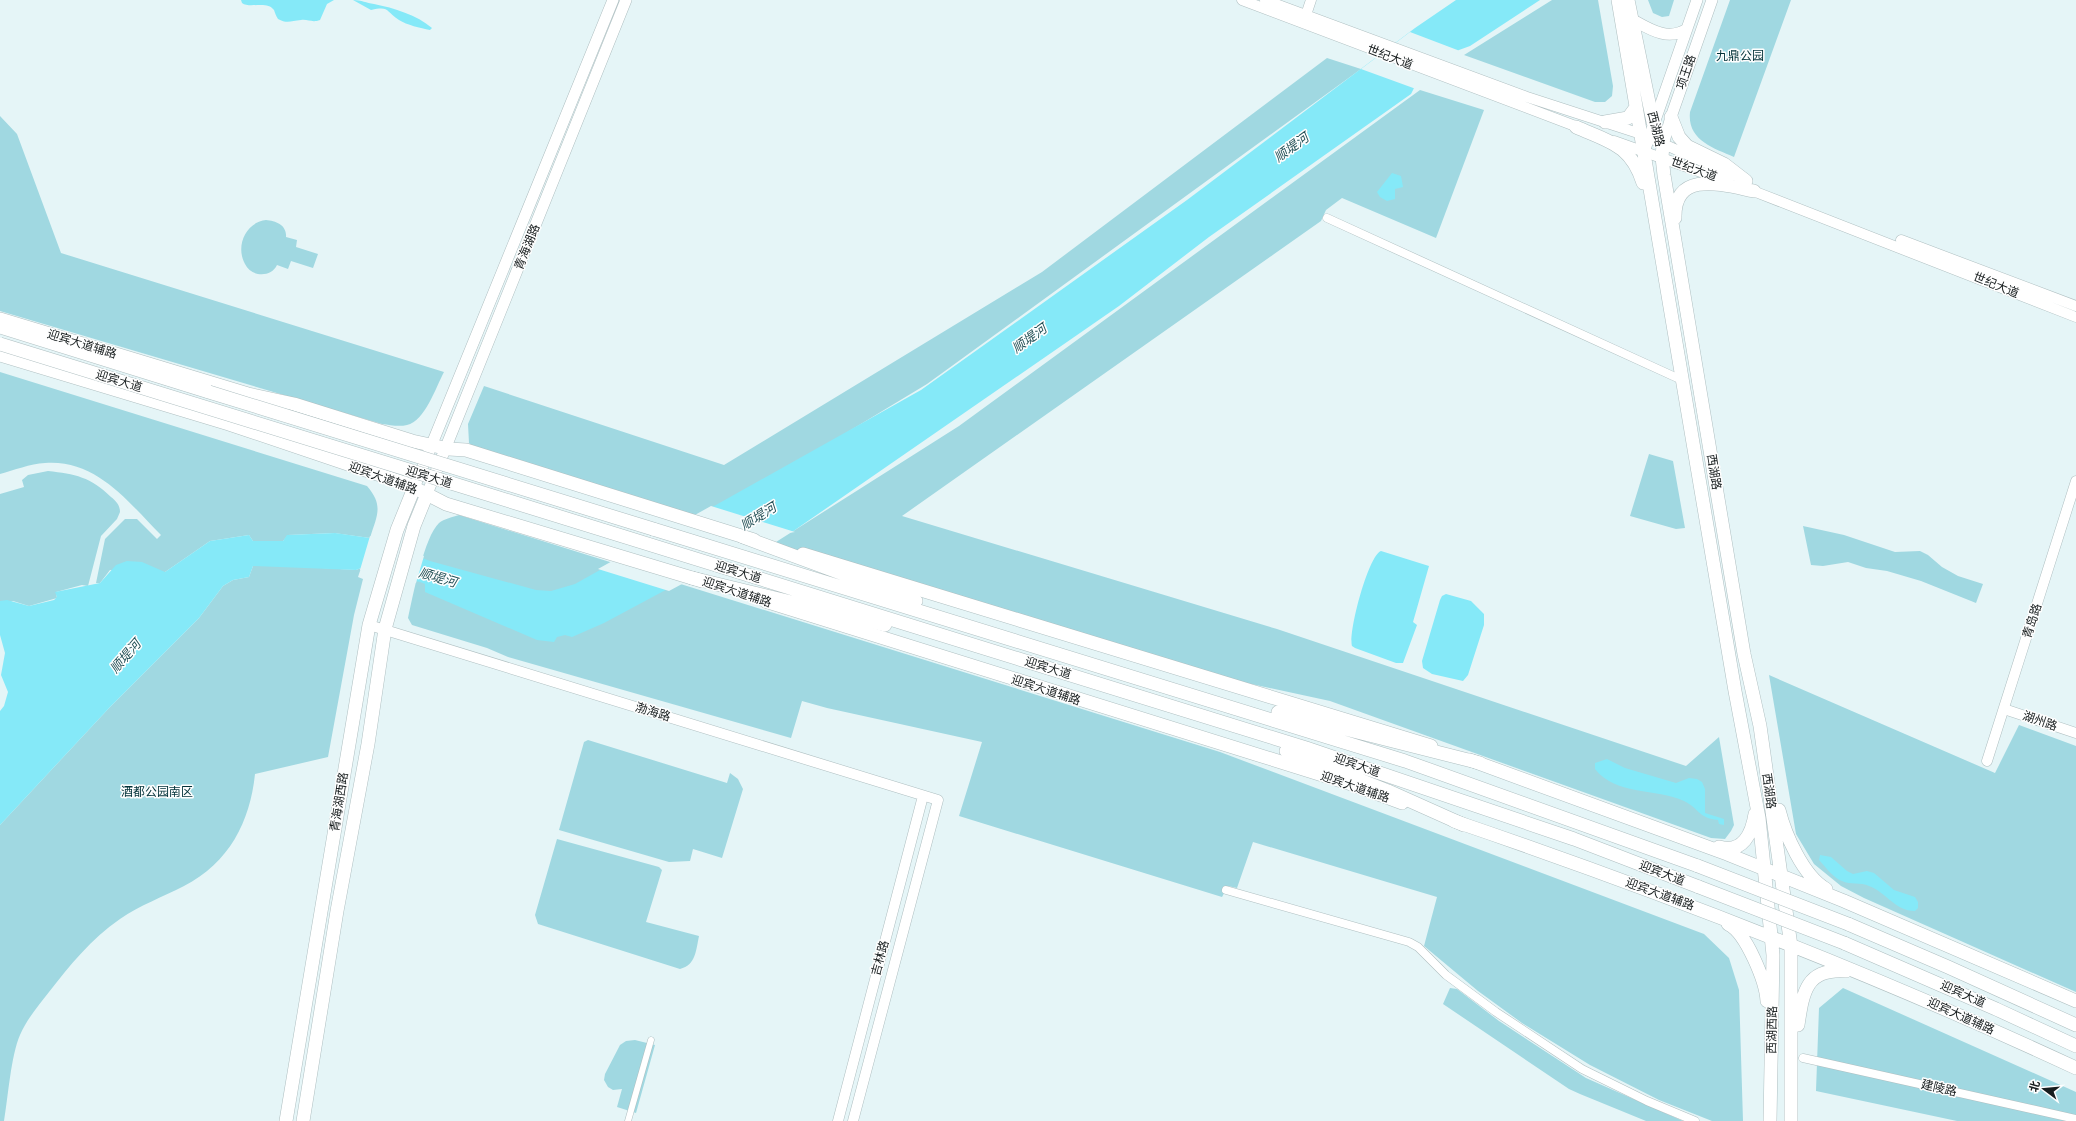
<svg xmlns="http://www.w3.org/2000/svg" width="2076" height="1121" font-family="Manrope,'Noto Sans SC',sans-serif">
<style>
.green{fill:#a0d8e1}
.water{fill:#85e9f8}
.pier{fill:#e5f5f7}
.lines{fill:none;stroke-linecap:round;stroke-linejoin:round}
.pedestrian-casing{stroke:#afbfc1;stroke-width:7}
.minor-casing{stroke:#afbfc1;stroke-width:9}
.tertiary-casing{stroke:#afbfc1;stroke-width:11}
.secondary-casing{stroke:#afbfc1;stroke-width:12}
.primary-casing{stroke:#afbfc1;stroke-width:14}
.trunk-casing{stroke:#afbfc1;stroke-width:14}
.pedestrian{stroke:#fff;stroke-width:6}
.minor{stroke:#fff;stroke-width:8}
.tertiary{stroke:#fff;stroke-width:10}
.secondary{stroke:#fff;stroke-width:11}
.primary{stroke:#fff;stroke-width:13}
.trunk{stroke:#fff;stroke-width:13}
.trunk-bridge-casing{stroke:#afbfc1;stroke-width:14;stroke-linecap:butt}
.trunk-bridge{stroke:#fff;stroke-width:13}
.labels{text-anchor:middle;stroke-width:3;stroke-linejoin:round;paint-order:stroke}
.park-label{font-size:12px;fill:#003138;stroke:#fefefe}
.street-label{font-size:12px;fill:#171d1e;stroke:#fefefe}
.water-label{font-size:13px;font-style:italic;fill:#245157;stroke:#fefefe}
</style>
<rect width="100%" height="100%" fill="#e5f5f7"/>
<path class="green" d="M1552 0H1598L1613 86 1612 96 1605 102H1595L1464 55Z
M1648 0H1674L1669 16 1662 17 1653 13Z
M1730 0H1791L1734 157C1713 148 1687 140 1690 112Z
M1327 58 1361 69 927 384 697 523 480 455 469 443 468 424 484 386 724 465 1042 272Z
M1420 90 1484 110 1436 238 1342 198 1326 210 1321 221 902 516 1277 629 1686 766 1719 737 1734 825 1731 831 1725 839 1711 838 1330 701 1150 662 780 548 776 542 959 426Z
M0 116 17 134 61 253 444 372C436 387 425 421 407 425 399 427 390 425 382 424L0 311Z
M266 220C276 221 287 225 286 237L297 240 296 247 318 254 313 268 291 261 288 269 277 265C271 278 251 277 245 264 235 246 246 222 266 220Z
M0 372 367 486C384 506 377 515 370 538L334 533 288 535 283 541H253L249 535 210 541 165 572 110 570 100 583H96L105 539 125 519H137L157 539 161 535C129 503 97 459 45 463 30 464 14 470 0 474Z
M1649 454 1673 461 1685 528 1676 529 1630 516Z
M48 471C75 474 91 477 111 497 116 501 120 505 120 512L117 519 101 536 88 586 82 585 56 592 57 598 29 606 13 601 0 605V494L24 487 22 480 28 475Z
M459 515 1220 752 1704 934 1729 958 1739 990 1743 1121H1712L1659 1100 1590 1065 1522 1023 1478 991 1424 946 1437 897 1253 842 1237 888 1228 886 1222 897 959 816 982 742 827 708 802 701 791 738 508 657 487 648 412 625 408 618C413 596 424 537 439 523 444 519 453 517 459 515Z
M1803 526 1844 535 1895 552 1920 551 1928 555 1942 567 1958 576 1983 584 1976 603 1921 581 1887 571 1866 568 1848 562 1823 566 1811 565Z
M272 565 356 570 361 568 358 577 363 579 354 615 328 757 255 774C250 822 229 863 184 886 163 897 140 905 120 919 91 939 70 965 49 992 38 1006 27 1019 20 1035 11 1055 8 1098 4 1121H0V825L110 707 199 618 223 586 233 580 249 577 253 566Z
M1769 675 1995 773 2019 725 2076 746V992L1864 898 1841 886 1814 864 1796 834Z
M588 740 727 783 730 773 738 779 743 789 722 858 693 849 690 861 669 862 559 830 584 742Z
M557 839 659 867 662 870 646 922 699 936C696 950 696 965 680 969L538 924 535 915Z
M1450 988 1457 989 1499 1021 1586 1078 1683 1121H1646L1580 1094 1569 1089 1443 1004Z
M1843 988 2076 1092V1121H1957L1816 1091 1819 1008Z
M635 1040 655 1045 636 1113 617 1107 622 1089 613 1090 608 1087 604 1080 605 1074 620 1045 626 1041Z"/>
<path class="water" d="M241 0H334L327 4 320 20C312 23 308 19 301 20 291 21 287 24 278 19 276 16 275 13 274 10 267 0 250 9 242 3Z
M353 0C362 0 366 3 374 4 394 8 417 15 432 28L430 30C420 28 407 25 399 20 385 11 390 6 371 10Z
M1456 0H1540L1470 46 1459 50 1414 88 1411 94 1209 237 1119 306 792 532 770 534 604 623 572 637 565 635 557 637 554 642 537 640 425 592V584L420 582 361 568 356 570 253 566 249 577 233 580 223 586 199 618 110 707 0 825V711L4 706 8 692 1 675 5 653 0 635V601L7 600 29 606 54 600 57 597 55 592 100 583 116 565 127 561 142 562 165 572 210 541 249 535 253 541H283L287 535 335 533 370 538 430 561 536 590 551 591 575 584 921 390 1187 200 1415 28Z
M1392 173 1401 176 1403 187 1395 189V199L1387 201 1380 197 1377 192Z
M1381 551 1429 566 1413 622 1417 625 1403 663H1396L1355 648 1352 646C1348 633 1368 556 1381 551Z
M1446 594 1471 601 1484 614V625L1468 675 1463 681 1432 674 1423 668 1422 661 1440 600 1442 596Z
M1607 759 1625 768 1676 783 1689 778 1697 779 1702 782 1705 789V813L1724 819V825L1719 824 1718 820C1698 818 1700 809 1684 801 1656 788 1616 796 1595 769V763Z
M1820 855 1831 857 1847 871 1853 874 1867 871 1874 873 1894 890 1915 897 1918 902V908L1915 911C1895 911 1886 892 1869 886 1861 882 1850 885 1842 881 1833 878 1825 866 1819 860Z"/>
<path class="pier" d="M1410 32 1460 51 1416 89 1361 69Z
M711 506 795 532 771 536 669 591 598 569Z
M370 536 424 556 416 583 360 570Z"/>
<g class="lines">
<g class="pedestrian-casing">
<path id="pedestrian" d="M628 1121 651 1040"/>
</g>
<g class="minor-casing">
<path id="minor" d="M1327 218 1684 381
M1226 890 1409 942 1418 947 1446 975 1496 1012 1582 1069 1647 1101 1695 1121
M1803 1058 2076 1119"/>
</g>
<g class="tertiary-casing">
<path id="tertiary" d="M1242 0 1583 129
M1265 0 1527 97 1641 134 1733 175
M1304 21 1311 0
M1614 141 1729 182
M1748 189 2076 317
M1901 240 2076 306
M369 625 938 800 853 1121
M2004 709 2076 733
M1987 761 2076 481
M838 1121 923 796"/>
</g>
<g class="secondary-casing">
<path id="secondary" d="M1633 20C1651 30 1668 41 1687 29
M1663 145 1671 117 1712 0
M1644 152 1697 0
M414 488 613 0
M427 494 626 0"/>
</g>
<g class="primary-casing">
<path id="primary" d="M1618 0 1735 691 1759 818 1773 955 1770 1121
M1628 0 1653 122 1663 145 1662 157 1664 175 1744 654 1760 726 1791 946V1121
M1671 117 1679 137 1687 146 1724 164 1746 181
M1605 122 1628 118 1636 107
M1576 127C1610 142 1631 145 1643 183
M1675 218C1674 169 1724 185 1754 191
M0 319 248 394 294 404 412 441 449 449 466 450 754 540
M0 355 229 424 407 484 446 504 702 581
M803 554 1431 746
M765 601 1348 783 1402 803
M1470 760 1727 854 1844 901 2076 1001
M1779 810C1785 834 1803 876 1826 889
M1454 821C1665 893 1874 974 2076 1068
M1719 847C1743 854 1752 833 1755 814
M1728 924C1746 932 1766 982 1767 1001
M1798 1025C1803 992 1806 968 1846 971
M286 1121 369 625 397 530 414 488
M303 1121 337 911 368 744 385 629 414 526 427 494"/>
</g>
<g class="trunk-casing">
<path id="trunk" d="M0 327 209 392
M451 483 1306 748 1574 839 1699 887
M653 529 1405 761 1698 866
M743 537 916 601
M692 578 885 625
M1278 712 1480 763
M1286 751 1388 791 1464 825
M1848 924 1948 967 2076 1025
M1844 943 1996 1009 2076 1046"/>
</g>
<use href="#pedestrian" class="pedestrian"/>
<use href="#minor" class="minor"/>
<use href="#tertiary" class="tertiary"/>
<use href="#secondary" class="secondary"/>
<use href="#primary" class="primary"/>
<use href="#trunk" class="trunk"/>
<g class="trunk-bridge-casing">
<path id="trunk-bridge" d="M0 344 451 483
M209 392 653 529
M1698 866 1848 924
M1699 887 1844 943"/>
</g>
<use href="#trunk-bridge" class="trunk-bridge"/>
</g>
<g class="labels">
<g class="park-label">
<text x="1740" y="60">九鼎公园</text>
<text x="157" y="796">酒都公园南区</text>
</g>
<g class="street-label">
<text transform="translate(1390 57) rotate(21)" y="4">世纪大道</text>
<text transform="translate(1686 72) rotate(-71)" y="4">项王路</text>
<text transform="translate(1656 129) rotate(76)" y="4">西湖路</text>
<text transform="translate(1694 169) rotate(20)" y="4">世纪大道</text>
<text transform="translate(527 247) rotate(-68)" y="4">青海湖路</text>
<text transform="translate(1996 285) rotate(22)" y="4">世纪大道</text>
<text transform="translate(82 344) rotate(17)" y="4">迎宾大道辅路</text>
<text transform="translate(119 381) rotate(17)" y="4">迎宾大道</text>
<text transform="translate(1714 472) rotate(81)" y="4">西湖路</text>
<text transform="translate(429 477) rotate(17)" y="4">迎宾大道</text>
<text transform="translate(383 478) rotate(20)" y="4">迎宾大道辅路</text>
<text transform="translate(738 572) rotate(17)" y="4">迎宾大道</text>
<text transform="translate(737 592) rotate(18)" y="4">迎宾大道辅路</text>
<text transform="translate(2032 621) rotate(-72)" y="4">青岛路</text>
<text transform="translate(1048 668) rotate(17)" y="4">迎宾大道</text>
<text transform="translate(1046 690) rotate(18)" y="4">迎宾大道辅路</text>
<text transform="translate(653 712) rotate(17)" y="4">渤海路</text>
<text transform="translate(2040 721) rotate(19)" y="4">湖州路</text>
<text transform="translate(1357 765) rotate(19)" y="4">迎宾大道</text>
<text transform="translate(1355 787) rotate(19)" y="4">迎宾大道辅路</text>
<text transform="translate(1769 791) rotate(82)" y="4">西湖路</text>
<text transform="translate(339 802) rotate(-81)" y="4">青海湖西路</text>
<text transform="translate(1662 873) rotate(21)" y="4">迎宾大道</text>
<text transform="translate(1660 894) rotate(20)" y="4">迎宾大道辅路</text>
<text transform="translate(880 958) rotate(-75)" y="4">吉林路</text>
<text transform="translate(1963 994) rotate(24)" y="4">迎宾大道</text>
<text transform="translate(1961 1016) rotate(24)" y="4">迎宾大道辅路</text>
<text transform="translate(1772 1030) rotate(-89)" y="4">西湖西路</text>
<text transform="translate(1939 1088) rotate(13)" y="4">建陵路</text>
</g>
<g class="water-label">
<text transform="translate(1291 147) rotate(-36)" y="5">顺堤河</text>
<text transform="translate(1029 338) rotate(-36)" y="5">顺堤河</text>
<text transform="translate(758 516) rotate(-32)" y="5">顺堤河</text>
<text transform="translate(438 577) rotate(16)" y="5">顺堤河</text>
<text transform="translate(125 656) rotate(-49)" y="5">顺堤河</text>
</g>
</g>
<g transform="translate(2044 1089) rotate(286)" stroke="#fefefe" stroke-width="3" paint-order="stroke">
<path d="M0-3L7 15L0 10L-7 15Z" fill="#171d1e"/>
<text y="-6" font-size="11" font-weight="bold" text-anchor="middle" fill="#171d1e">北</text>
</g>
</svg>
